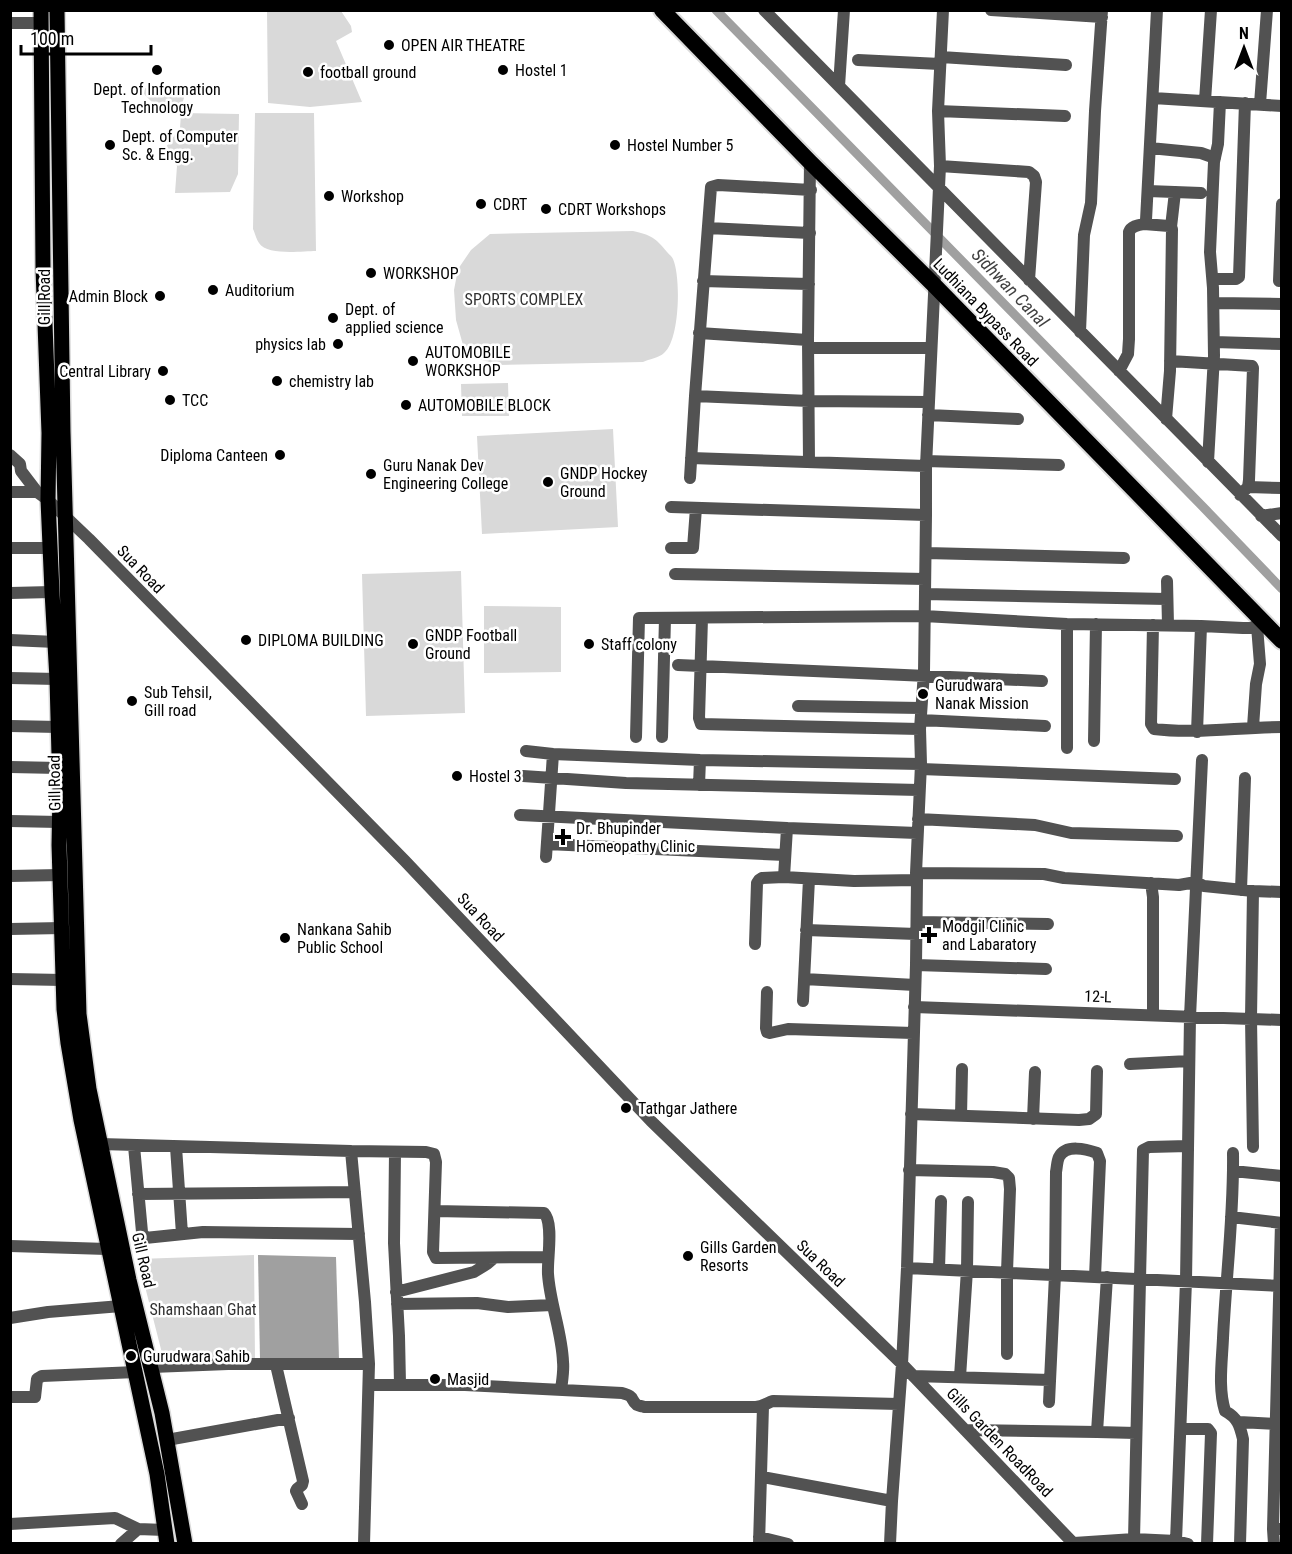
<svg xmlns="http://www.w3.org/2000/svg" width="1292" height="1554" font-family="'Roboto Condensed',sans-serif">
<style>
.green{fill:#d9d9d9}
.water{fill:#a0a0a0}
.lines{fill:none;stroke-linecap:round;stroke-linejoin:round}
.canal{stroke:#a0a0a0;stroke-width:9}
.major-casing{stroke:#dbdbdb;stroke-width:18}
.highway-casing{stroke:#dbdbdb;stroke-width:20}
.minor{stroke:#525252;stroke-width:12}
.major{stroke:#000;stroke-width:15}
.highway{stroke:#000;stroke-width:16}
.poi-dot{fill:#000;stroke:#fff;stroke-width:2}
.labels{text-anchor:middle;stroke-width:5;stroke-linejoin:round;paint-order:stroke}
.poi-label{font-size:16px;fill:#000;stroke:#fff;text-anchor:start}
.street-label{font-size:16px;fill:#000;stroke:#fff}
.park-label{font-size:16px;fill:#303030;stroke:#fff}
.water-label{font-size:18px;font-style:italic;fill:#414141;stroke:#fff}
</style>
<rect width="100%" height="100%" fill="#fff"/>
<path class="green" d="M267 11H341L351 26 352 32 336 41 362 102 310 107 268 103Z
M152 86H175L182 88 184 98 182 104 155 105 144 94 145 88Z
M181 113 239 114 238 174 230 192 175 193 177 166 166 153V147L180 128Z
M255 113H314L316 251C302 251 267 256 259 243 256 239 255 233 253 229Z
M633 231C651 235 656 238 667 252 669 254 672 257 673 259 681 277 680 340 664 353 659 358 649 359 643 362L498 365 479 359 463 345 456 320 454 290 458 269 471 250 490 234Z
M508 383 509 416H462L461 384Z
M613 429 618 527 482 534 477 436Z
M461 571 465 713 366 716 362 574Z
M484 606 561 607V672L484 673Z
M254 1255 255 1360 164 1361 138 1259Z"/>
<path class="water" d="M258 1255 336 1257 339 1359H260Z"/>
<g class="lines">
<path class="canal" d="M716 10 1206 510 1282 589"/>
<g class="major-casing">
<path id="major" d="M41 10 43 269 49 433 48 500 52 592 57 679 60 793 59 845 64 1009 68 1043 81 1120 157 1474 167 1544
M57 10 63 432 79 1014 89 1089 129 1280 162 1413 185 1544"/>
</g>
<g class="highway-casing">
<path id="highway" d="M662 10 810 162 934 285 1282 641"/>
</g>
<path class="minor" d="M764 10 1282 536
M991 10 1102 17
M10 23H41
M941 57 1066 65
M858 60 940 64
M839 86 844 10
M1153 98 1282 106
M1205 101 1211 10
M1260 104 1267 10
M938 111 1065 116
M1150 148 1201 153 1215 158
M940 166 1029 172 1034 176 1036 182 1029 280
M1148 191 1201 193
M1144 224 1169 226 1172 229 1170 371 1166 419
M1171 227 1175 192
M708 228 810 233
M1213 279H1236L1239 277 1245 103
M703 281 809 284
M1279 281 1282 204
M1214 303 1282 304
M1080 332 1084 235 1091 203 1095 111 1102 10
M699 333 808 340
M1214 342 1282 344
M809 348H930
M1170 361 1252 366 1253 368 1249 480 1248 487 1240 495
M1119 371 1128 354 1129 339V232C1131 226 1138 225 1144 224L1146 220 1157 10
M695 396 711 187 718 185 811 190
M928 415 1018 419
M10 455 20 464 21 471 37 492 48 500 89 539 405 861 651 1121 902 1364 1074 1544
M691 458 926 466
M926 461 1059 465
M809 462 808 340 810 162
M1208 462 1214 356 1213 288 1210 252 1214 162 1218 144 1220 102
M690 478 695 396 809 401 928 402
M1248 487 1282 488
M10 492H37
M671 507 926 515
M1261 516 1282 513
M10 548H51
M671 548H693L696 508
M926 553 1124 558
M675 574 925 579
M1167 581 1168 625
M10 593 52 592
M925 594 1167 599
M702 618 699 718 701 724 920 729
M1153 625 1151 724 1154 729C1196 734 1239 727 1282 727
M10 640 56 642
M678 665 1042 681
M10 678 57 679
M798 706 921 708
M921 720 1045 726
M10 726 58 727
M1253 727 1256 684 1260 664 1257 626
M1197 732 1201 626
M636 737 639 618 924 616 1067 624 1201 626 1243 628H1251L1263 622
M662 737 665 618
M1094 741 1096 624
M1067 748V624
M526 751 553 754 700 760 921 764
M10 767 59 768
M921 769 1175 779
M523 776 626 783 919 790
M699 785 700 760
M520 815 787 828 917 833
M918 819 1035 825 1071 833 1177 836
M10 821 59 822
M787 828 784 877 854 881 917 880
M547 844 785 855
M546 857 553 754
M916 873 1044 874 1064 878 1179 885 1196 882 1204 886 1253 891 1251 1018 1253 1147
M10 876 60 875
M1151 883 1153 897V1015
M1241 890 1245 778
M1253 891 1282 892
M917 922 1048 924
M10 929 62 928
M806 930 916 934
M755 944 757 883 759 880 762 878 784 877
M916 965 1046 969
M10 979 63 980
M804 979 915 985
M767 992 766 1028 767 1032 770 1033 788 1029 913 1033
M803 1001 809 879
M914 1007 1282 1020
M1130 1064 1189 1061
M911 1114 1079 1120 1089 1119 1096 1114 1097 1071
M961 1116 962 1069
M1033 1119 1035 1072
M100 1144 351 1151 365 1302 369 1364
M134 1146 142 1232 145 1238 203 1232 359 1234
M176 1147 182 1234
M351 1151 426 1152 434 1154 436 1162 433 1252 436 1258 548 1257
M395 1152 394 1243 399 1336 400 1384
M1233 1153C1234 1214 1226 1276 1223 1338 1222 1362 1218 1388 1225 1411 1238 1418 1240 1426 1243 1439L1240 1544
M909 1170 993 1172 1005 1174 1009 1178 1010 1189 1007 1272V1354
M1233 1171 1282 1176
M138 1194 355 1192
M435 1211 544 1213C554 1223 547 1259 548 1274 550 1304 562 1332 563 1362 564 1371 562 1381 561 1390
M1231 1217 1282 1223
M10 1246 107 1249
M907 1268 1282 1286
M939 1269 941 1201
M1107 1277 1097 1432 1136 1433
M396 1292 474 1272 487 1264 494 1258
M397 1304 477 1303 508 1307 552 1305
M10 1318 48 1312 121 1306
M276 1365 303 1481 302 1485 297 1489 296 1491 302 1504
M152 1367 228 1364H369L364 1544
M913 1376 1050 1380
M960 1377 967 1270 968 1202
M369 1385H465L622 1393C636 1397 629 1398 637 1405 639 1406 642 1406 644 1407H756C763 1406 767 1403 773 1401L899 1404
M10 1397H35L37 1379 42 1376 136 1372
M1049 1402 1055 1275 1056 1172C1057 1167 1057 1161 1059 1157 1066 1144 1086 1149 1097 1153L1100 1161 1095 1277
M1239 1422 1275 1424
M1181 1429H1208L1211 1433 1207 1544
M965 1430 1097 1432
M167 1440 289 1418
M762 1477 892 1501
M10 1524 115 1518 138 1529 165 1530
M1273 1529 1281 1223
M759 1537 788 1544
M1134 1539 1143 1150 1149 1147 1188 1146
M1074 1543 1134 1539 1176 1541
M121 1544 138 1529
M759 1544 763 1406
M890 1544 892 1501 902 1364 907 1268 916 965 917 880 916 873 921 764 920 729 924 672 926 515V466L940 166 938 111 943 10
M1188 1544 1176 1541 1186 1281 1190 1017 1202 760
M1274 1544 1273 1529H1282"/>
<use href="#major" class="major"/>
<use href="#highway" class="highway"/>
</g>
<g class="poi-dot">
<circle cx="389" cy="45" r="6"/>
<circle cx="157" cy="70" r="6"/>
<circle cx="503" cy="70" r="6"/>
<circle cx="308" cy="72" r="6"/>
<circle cx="110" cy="145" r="6"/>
<circle cx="615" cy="145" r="6"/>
<circle cx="329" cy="196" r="6"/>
<circle cx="481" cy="204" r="6"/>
<circle cx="546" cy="209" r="6"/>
<circle cx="371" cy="273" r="6"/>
<circle cx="213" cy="290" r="6"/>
<circle cx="160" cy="296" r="6"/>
<circle cx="333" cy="318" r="6"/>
<circle cx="338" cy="344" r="6"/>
<circle cx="413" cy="361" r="6"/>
<circle cx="163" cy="371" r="6"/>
<circle cx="277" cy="381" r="6"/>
<circle cx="170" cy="400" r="6"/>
<circle cx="406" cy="405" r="6"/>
<circle cx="280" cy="455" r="6"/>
<circle cx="371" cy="474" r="6"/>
<circle cx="548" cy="482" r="6"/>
<circle cx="246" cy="640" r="6"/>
<circle cx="413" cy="644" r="6"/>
<circle cx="589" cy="644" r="6"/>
<circle cx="923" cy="694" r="6"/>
<circle cx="132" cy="701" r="6"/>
<circle cx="457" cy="776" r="6"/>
<path d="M560 828h6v6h6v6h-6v6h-6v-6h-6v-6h6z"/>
<path d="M926 926h6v6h6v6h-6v6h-6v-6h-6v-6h6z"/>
<circle cx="285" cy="938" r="6"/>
<circle cx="626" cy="1108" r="6"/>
<circle cx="688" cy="1256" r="6"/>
<circle cx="131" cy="1356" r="6"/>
<circle cx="435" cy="1379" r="6"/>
</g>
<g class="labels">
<g class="poi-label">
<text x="401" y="51">OPEN AIR THEATRE</text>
<text x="515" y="76">Hostel 1</text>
<text x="320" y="78">football ground</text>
<text x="157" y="95" text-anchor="middle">Dept. of Information<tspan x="157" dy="18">Technology</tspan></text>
<text x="122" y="142">Dept. of Computer<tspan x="122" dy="18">Sc. &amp; Engg.</tspan></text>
<text x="627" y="151">Hostel Number 5</text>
<text x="341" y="202">Workshop</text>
<text x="493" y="210">CDRT</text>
<text x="558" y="215">CDRT Workshops</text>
<text x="383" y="279">WORKSHOP</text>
<text x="225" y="296">Auditorium</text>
<text x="148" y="302" text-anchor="end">Admin Block</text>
<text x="345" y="315">Dept. of<tspan x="345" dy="18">applied science</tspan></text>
<text x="326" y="350" text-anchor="end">physics lab</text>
<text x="425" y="358">AUTOMOBILE<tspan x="425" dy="18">WORKSHOP</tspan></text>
<text x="151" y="377" text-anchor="end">Central Library</text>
<text x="289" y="387">chemistry lab</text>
<text x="182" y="406">TCC</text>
<text x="418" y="411">AUTOMOBILE BLOCK</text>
<text x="268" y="461" text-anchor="end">Diploma Canteen</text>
<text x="383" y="471">Guru Nanak Dev<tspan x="383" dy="18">Engineering College</tspan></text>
<text x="560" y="479">GNDP Hockey<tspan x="560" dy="18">Ground</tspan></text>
<text x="425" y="641">GNDP Football<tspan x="425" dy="18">Ground</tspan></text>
<text x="258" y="646">DIPLOMA BUILDING</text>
<text x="601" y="650">Staff colony</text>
<text x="935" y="691">Gurudwara<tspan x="935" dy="18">Nanak Mission</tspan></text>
<text x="144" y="698">Sub Tehsil,<tspan x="144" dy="18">Gill road</tspan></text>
<text x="469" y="782">Hostel 3</text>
<text x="576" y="834">Dr. Bhupinder<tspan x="576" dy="18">Homeopathy Clinic</tspan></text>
<text x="942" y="932">Modgil Clinic<tspan x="942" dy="18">and Labaratory</tspan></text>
<text x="297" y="935">Nankana Sahib<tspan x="297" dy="18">Public School</tspan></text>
<text x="638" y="1114">Tathgar Jathere</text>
<text x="700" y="1253">Gills Garden<tspan x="700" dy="18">Resorts</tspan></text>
<text x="143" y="1362">Gurudwara Sahib</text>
<text x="447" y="1385">Masjid</text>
</g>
<g class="street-label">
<text transform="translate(44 297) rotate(-90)" y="6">Gill Road</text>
<text transform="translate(986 312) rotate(46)" y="6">Ludhiana Bypass Road</text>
<text transform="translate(141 569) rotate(46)" y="6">Sua Road</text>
<text transform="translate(54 783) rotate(-91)" y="6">Gill Road</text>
<text transform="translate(481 917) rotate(47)" y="6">Sua Road</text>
<text transform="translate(1098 996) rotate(2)" y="6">12-L</text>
<text transform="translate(144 1260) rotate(77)" y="6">Gill Road</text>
<text transform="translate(821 1263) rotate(44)" y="6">Sua Road</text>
<text transform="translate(1000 1442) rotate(46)" y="6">Gills Garden RoadRoad</text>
</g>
<g class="park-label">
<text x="524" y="305">SPORTS COMPLEX</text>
<text x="203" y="1315">Shamshaan Ghat</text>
</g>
<g class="water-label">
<text transform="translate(1010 288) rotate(46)" y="6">Sidhwan Canal</text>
</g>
</g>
<rect width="1292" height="1554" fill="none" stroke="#000000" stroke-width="24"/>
<g transform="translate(1244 48)" stroke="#ffffff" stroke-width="4.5" paint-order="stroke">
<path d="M0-4.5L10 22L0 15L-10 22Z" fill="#000000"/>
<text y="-9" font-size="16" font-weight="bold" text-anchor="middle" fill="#000000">N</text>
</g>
<path d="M21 45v9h130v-9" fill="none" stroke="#000000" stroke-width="3"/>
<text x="30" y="45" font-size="18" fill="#000000" stroke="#ffffff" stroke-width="4.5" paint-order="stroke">100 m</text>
</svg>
